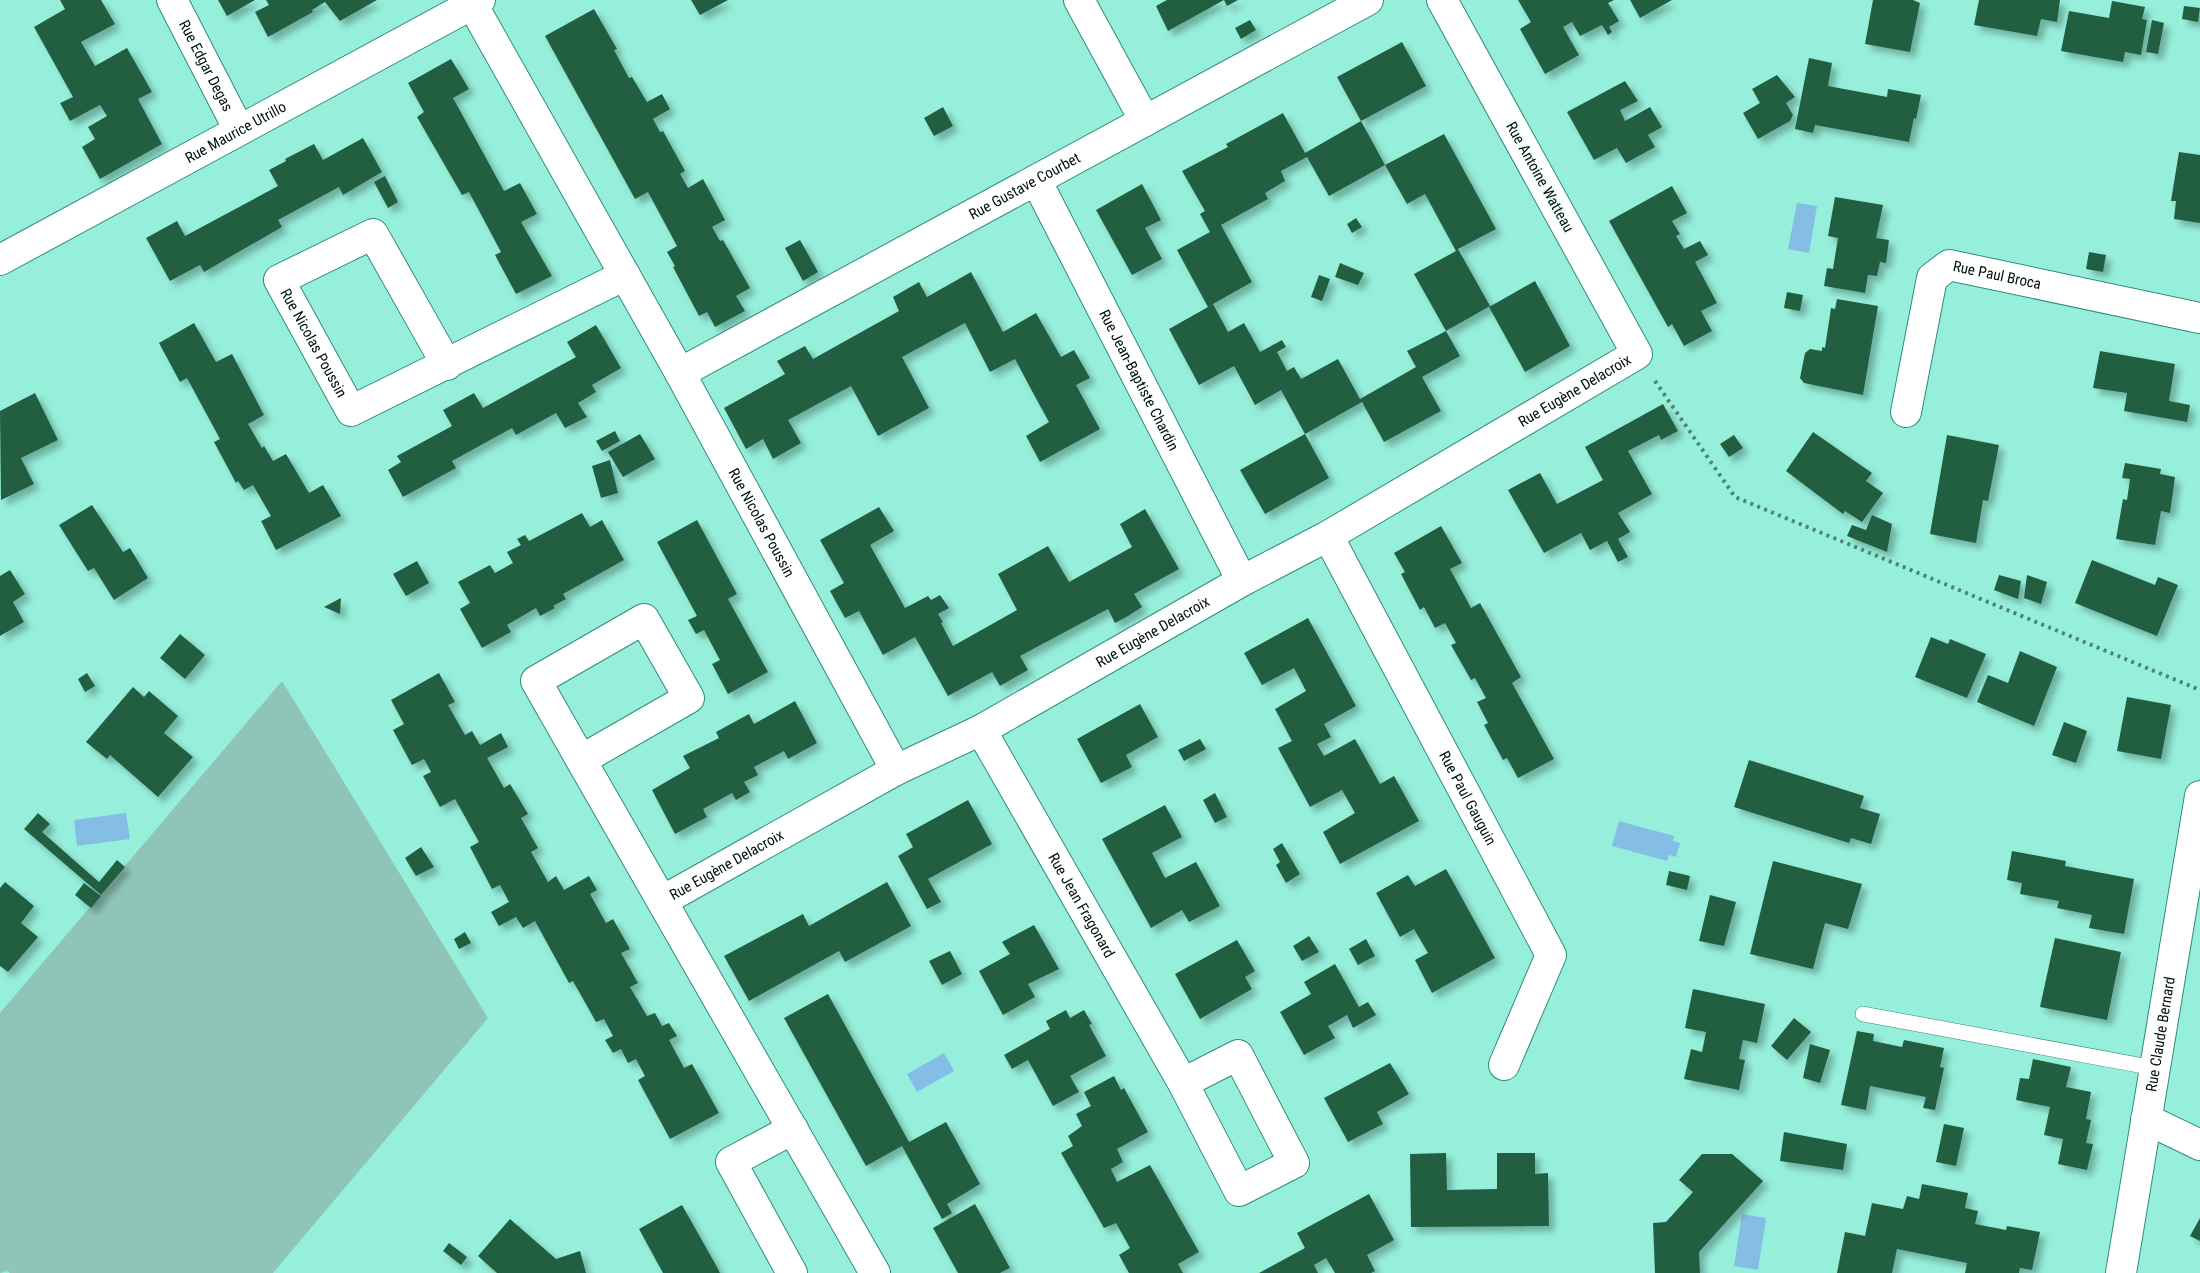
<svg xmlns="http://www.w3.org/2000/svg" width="2200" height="1273" font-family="'Roboto Condensed',sans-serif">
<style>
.green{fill:#8fc5b8}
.water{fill:#84bee4}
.building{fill:#225f40;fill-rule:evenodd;filter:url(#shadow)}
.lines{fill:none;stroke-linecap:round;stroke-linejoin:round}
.service-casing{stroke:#2f8c7b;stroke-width:16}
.minor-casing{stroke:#2f8c7b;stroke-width:32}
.path{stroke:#4e8477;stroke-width:4;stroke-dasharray:3 4.5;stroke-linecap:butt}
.service{stroke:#fff;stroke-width:15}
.minor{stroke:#fff;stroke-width:30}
.labels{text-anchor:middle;stroke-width:6;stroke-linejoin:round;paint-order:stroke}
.street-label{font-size:15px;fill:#00110c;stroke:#f6fefc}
</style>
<defs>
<filter id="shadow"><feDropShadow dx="5.5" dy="5.5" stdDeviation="3" flood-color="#0004"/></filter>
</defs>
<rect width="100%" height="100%" fill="#96efdb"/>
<path class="green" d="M282 681 488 1018 273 1273H10L8 1271 0 1273V1013Z"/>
<path class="water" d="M1797 203 1817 206 1809 253 1788 249Z
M126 813 130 839 77 846 74 820Z
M1619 821 1674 836 1673 841 1680 843 1676 857 1669 855 1667 861 1612 846Z
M944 1053 954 1071 917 1092 907 1074Z
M1742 1214 1766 1218 1758 1270 1734 1266Z"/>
<path class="building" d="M60 0H101L115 24 81 42 95 66 127 48 152 92 138 99 162 144 100 179 82 147 95 139 88 127 107 116 100 105 70 121 60 103 73 97 34 27 65 9Z
M218 0H255L227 16Z
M266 0H377L340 21 325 2 312 10 313 12 268 37 255 12 269 5Z
M691 0H728L700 15Z
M1167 0H1238L1227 6 1224 0 1168 31 1156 6Z
M1518 0H1614L1608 3 1619 21 1609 27 1612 32 1608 35 1602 25 1580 36 1572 22 1563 27 1579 55 1545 74 1520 29 1531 22Z
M1630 0H1672L1640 18Z
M1873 0H1913L1920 3 1910 52 1865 44Z
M1979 0H2060L2057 22 2041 19 2037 36 1974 25Z
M2112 1 2145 7 2142 19 2147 20 2141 55 2125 52 2123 62 2061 51 2069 11 2109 18Z
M2184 6 2200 8 2198 22 2182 19Z
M594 9 617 49 614 50 629 78 632 77 647 102 662 94 670 109 653 119 660 132 663 131 685 171 680 174 688 188 703 179 725 220 712 227 720 241 723 240 750 288 736 296 745 311 715 327 707 312 699 316 673 267 675 266 667 252 677 246 648 192 635 199 545 36Z
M1250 20 1256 30 1241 39 1235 28Z
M2152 20 2164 23 2158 54 2146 52Z
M1402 42 1426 86 1361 121 1337 77Z
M1809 58 1832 63 1828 86 1887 97 1888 89 1921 95 1916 119 1914 118 1909 142 1815 125 1813 133 1795 129Z
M451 59 469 89 453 98 504 191 520 183 537 214 521 222 552 276 516 294 495 255 501 252 469 192 462 195 417 117 424 112 408 83Z
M1777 75 1795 97 1786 103 1793 115 1790 121 1758 139 1743 113 1760 103 1752 89Z
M1625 81 1638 101 1620 110 1625 121 1650 107 1662 127 1648 135 1655 147 1626 163 1617 148 1594 160 1567 112Z
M943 107 953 126 934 136 924 118Z
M1283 113 1305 153 1361 121 1385 165 1444 134 1496 229 1458 249 1490 306 1446 331 1460 356 1422 377 1441 411 1384 442 1362 402 1305 434 1281 390 1255 405 1234 366 1199 385 1169 329 1208 307 1177 250 1210 232 1200 214 1205 211 1182 171 1228 147 1226 144ZM1307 157 1329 196 1385 165 1407 204 1425 194 1456 251 1414 274 1446 331 1407 351 1416 367 1360 399 1338 359 1301 379 1294 367 1287 371 1277 352 1286 347 1282 340 1260 352 1244 323 1228 332 1213 304 1252 282 1221 225 1268 199 1265 193 1285 181 1281 171Z
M363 138 382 172 343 195 339 187 278 220 282 227 204 272 200 265 170 281 146 238 177 221 185 236 278 186 269 170 286 161 285 159 314 144 323 160Z
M2179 152 2200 155V223L2174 219 2176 201H2171Z
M385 176 398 202 388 208 374 182Z
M1142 184 1161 220 1145 228 1162 259 1132 275 1096 210Z
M1672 186 1687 213 1672 221 1680 234 1676 236 1684 249 1700 241 1708 255 1695 262 1717 303 1701 311 1712 331 1684 346 1672 324 1668 327 1609 221Z
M1835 197 1883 205 1876 238 1889 240 1886 263 1880 262 1877 276 1868 275 1865 293 1824 286 1827 268 1833 269 1838 238 1828 236Z
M1356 218 1362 227 1352 233 1347 224Z
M800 240 818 272 803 281 785 248Z
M2089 252 2106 255 2103 272 2086 269Z
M1340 263 1364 273 1358 285 1335 277Z
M971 272 1003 332 1036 313 1061 357 1074 350 1090 378 1076 385 1100 429 1040 462 1026 436 1049 422 1032 391 1015 359 990 372 965 323 902 357 929 408 878 436 851 386 788 420 801 443 773 459 763 439 746 449 724 408 785 374 777 361 805 346 813 359 899 311 893 297 919 282 927 297Z
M1319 275 1330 279 1322 301 1311 297Z
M1535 281 1570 346 1525 372 1489 307Z
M1787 292 1803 295 1800 311 1784 308Z
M1837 299 1878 306 1863 395 1804 383 1800 378 1805 353 1810 349 1822 351V347L1825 348 1831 308 1835 309Z
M194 323 216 362 232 354 264 415 248 424 262 448 264 446 273 461 286 454 309 493 323 485 341 516 276 550 261 521 271 516 253 485 244 490 238 481 236 483 214 442 220 439 187 378 180 382 159 343Z
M596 325 621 368 592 385 596 392 578 403 587 417 565 428 556 413 516 435 512 428 452 461 456 468 403 497 388 470 401 462 397 456 452 426 443 410 474 393 483 408 576 357 567 342Z
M2100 351 2175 364 2169 401 2190 405 2187 422 2124 411 2127 393 2093 388Z
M35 393 58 440 21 458 34 484 1 500 0 411Z
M1663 404 1678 431 1661 440 1659 435 1628 451 1652 494 1618 513 1630 532 1618 539 1628 557 1618 562 1607 541 1590 550 1581 533 1544 553 1508 490 1540 473 1557 504 1603 480 1585 447Z
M615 431 620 441 602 451 596 441Z
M1813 432 1872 473 1866 481 1883 493 1862 522 1845 511 1843 514 1786 471Z
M640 434 655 459 623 477 608 452Z
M1305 434 1329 478 1265 514 1240 470Z
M1734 435 1743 448 1729 457 1720 444Z
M1947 435 1999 445 1988 501 1983 500 1976 543 1930 534Z
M610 460 618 493 601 498 592 466Z
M2125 463 2161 469 2160 474 2175 477 2170 513 2161 511 2155 545 2116 539 2123 499 2127 500 2130 479 2122 478Z
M92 505 123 552 130 548 148 578 114 600 94 568 88 571 59 525Z
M879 507 894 531 870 545 905 608 928 596 931 600 940 595 949 608 938 614 943 622 941 623 953 646 1017 610 998 574 1048 546 1069 582 1132 547 1120 524 1145 509 1179 569 1134 594 1142 607 1128 616 1115 623 1108 609 1020 656 1028 670 1000 686 992 672 948 696 915 637 883 655 859 611 845 618 830 591 844 583 820 540Z
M582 513 590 527 602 520 624 560 563 594 566 599 553 606 555 608 540 616 536 608 507 625 511 632 482 648 460 609 470 603 458 582 490 565 495 573 513 563 507 552 521 545 517 539 525 535 529 541Z
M1872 515 1892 524 1887 552 1847 536 1852 525 1866 530Z
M697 520 737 594 728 599 768 672 728 694 712 664 720 660 704 630 696 634 688 620 697 616 657 542Z
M1441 526 1462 563 1450 569 1471 608 1480 603 1521 677 1512 683 1554 759 1518 778 1507 758 1503 760 1484 725 1488 723 1477 702 1486 698 1475 678 1471 680 1451 645 1456 643 1445 623 1435 628 1424 607 1420 610 1401 574 1405 572 1394 553Z
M2092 560 2155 585 2158 577 2178 585 2157 636 2075 603Z
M417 561 429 583 406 596 393 574Z
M10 570 25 594 13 602 24 622 0 636V576Z
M1999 575 2021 581 2018 599 1994 590Z
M2027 575 2047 582 2041 604 2024 598Z
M341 598 340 614 324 607Z
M1308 618 1356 706 1324 724 1331 737 1317 744 1324 756 1355 739 1380 784 1394 776 1419 821 1340 864 1323 832 1355 813 1342 790 1310 807 1278 748 1292 741 1275 709 1306 691 1294 668 1262 685 1244 653Z
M180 634 205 655 185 679 160 658Z
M1931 637 1948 644 1950 639 1986 654 1967 698 1915 677Z
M2020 651 2057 667 2034 726 1977 702 1988 675 2008 683Z
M87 673 95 686 85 692 78 679Z
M439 673 455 702 448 705 465 735 472 731 480 745 501 733 508 747 487 758 504 788 510 784 528 814 521 818 538 848 531 852 548 882 556 876 564 890 589 876 597 890 590 894 606 923 613 919 630 949 621 953 638 983 630 987 647 1016 655 1013 662 1026 669 1023 677 1036 669 1040 684 1068 692 1064 719 1113 670 1139 638 1080 645 1076 636 1059 628 1063 621 1049 613 1053 605 1040 613 1036 604 1019 596 1022 573 981 569 983 535 921 523 928 516 917 499 926 491 912 509 902 500 885 492 889 470 847 479 842 455 799 440 807 423 776 431 772 424 759 412 765 393 730 404 724 391 700Z
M133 687 144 697 149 691 178 716 164 733 193 757 158 797 110 755 107 759 86 742Z
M2127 697 2171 705 2161 759 2117 751Z
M795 701 817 743 788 759 784 751 754 767 758 775 744 782 750 792 736 800 732 793 703 809 707 817 675 834 652 790 690 768 683 756 719 738 716 732 749 714 754 724Z
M1140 704 1158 737 1126 755 1132 767 1101 783 1077 739Z
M2064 722 2087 731 2076 763 2052 755Z
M1200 739 1206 749 1184 761 1178 750Z
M1749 760 1864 796 1860 808 1880 814 1871 844 1851 838 1849 843 1734 807Z
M1215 793 1227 817 1215 823 1203 800Z
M968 800 992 844 928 879 941 902 927 909 898 856 913 847 906 834Z
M1165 805 1182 837 1152 853 1165 878 1196 862 1220 906 1189 922 1182 910 1151 928 1102 839Z
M38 813 50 824 42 832 99 882 117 860 125 867 101 895 24 829Z
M1282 843 1300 874 1286 883 1276 865 1280 862 1273 849Z
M421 847 434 867 416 876 405 858Z
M2012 851 2066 861 2065 866 2134 879 2124 934 2089 928 2092 915 2057 908 2059 901 2020 894 2022 883 2007 880Z
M1773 861 1862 884 1848 929 1825 923 1813 969 1750 954Z
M1446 869 1495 958 1432 993 1415 960 1428 953 1414 929 1400 937 1376 893 1408 875 1415 886Z
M1669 871 1690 876 1687 890 1666 885Z
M5 882 34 906 21 923 38 937 8 972 0 966V888Z
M887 882 911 926 845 962 839 951 749 1001 724 956 803 914 809 926Z
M84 883 101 896 91 908 75 895Z
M1710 895 1736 902 1724 946 1699 941Z
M1034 925 1059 969 1028 984 1035 997 1003 1015 979 971 1010 954 1002 942Z
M465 932 471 943 459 949 454 939Z
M1309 936 1319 952 1302 961 1293 946Z
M2055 938 2121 952 2107 1020 2040 1007Z
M1366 939 1375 956 1358 965 1349 949Z
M1237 940 1255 971 1245 977 1252 989 1200 1019 1175 974Z
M950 951 962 974 942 985 929 961Z
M1335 964 1359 1007 1368 1002 1376 1015 1353 1028 1347 1015 1328 1026 1335 1038 1304 1055 1280 1012 1311 994 1304 982Z
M1693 989 1765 1004 1757 1043 1743 1040 1739 1059 1745 1060 1739 1090 1684 1079 1691 1049 1702 1052 1706 1032 1685 1028Z
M828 994 909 1142 946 1122 980 1184 947 1204 952 1213 942 1219 902 1146 866 1166 784 1018Z
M1066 1010 1070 1018 1084 1010 1092 1024 1089 1025 1106 1056 1070 1076 1079 1092 1053 1106 1028 1060 1012 1069 1004 1055 1050 1029 1046 1021Z
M1794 1018 1811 1032 1787 1060 1771 1046Z
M1857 1031 1874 1034 1873 1041 1902 1047 1904 1040 1944 1048 1940 1067 1944 1068 1935 1110 1923 1108 1926 1097 1870 1086 1866 1110 1841 1105Z
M1810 1044 1830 1050 1820 1083 1803 1078Z
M2033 1059 2071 1067 2066 1087 2091 1092 2086 1119 2091 1120 2086 1143 2093 1144 2087 1170 2058 1164 2063 1139 2044 1135 2050 1107 2016 1100 2020 1078 2029 1079Z
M1390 1063 1409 1094 1377 1112 1383 1124 1348 1142 1324 1098Z
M1114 1076 1121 1090 1124 1088 1148 1132 1117 1149 1123 1162 1111 1169 1117 1182 1150 1165 1199 1252 1178 1264 1183 1273H1129L1119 1255 1130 1248 1116 1223 1104 1228 1061 1153 1073 1146 1068 1136 1082 1126 1076 1114 1091 1106 1084 1092Z
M1944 1124 1964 1128 1956 1166 1936 1162Z
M1784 1132 1847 1144 1843 1170 1780 1161Z
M1446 1153 1447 1190 1497 1189V1153H1535V1174L1548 1173 1549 1226 1411 1227 1410 1154Z
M1702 1154H1732L1763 1181 1699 1252 1700 1273H1655L1653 1223 1666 1222 1693 1192 1679 1180Z
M1922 1184 1968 1193 1965 1208 1978 1211 1975 1224 2006 1230 2007 1226 2040 1232 2032 1270 2020 1268 2019 1273H1965L1967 1263 1897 1249 1892 1273H1837L1845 1232 1865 1236 1872 1203 1903 1209 1907 1196 1919 1199Z
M1369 1194 1394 1240 1367 1255 1375 1271 1371 1273H1335L1326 1258 1314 1265 1318 1273H1259L1305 1248 1297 1233Z
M975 1204 1010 1268 1000 1273H958L933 1228Z
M682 1205 717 1267 720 1273H663L639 1229Z
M2200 1218V1241L2190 1236Z
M510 1219 556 1259 580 1251 586 1273H497L478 1256Z
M449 1243 467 1257 461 1265 443 1251Z"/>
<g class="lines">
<g class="service-casing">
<path id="service" d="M1863 1014 2155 1068"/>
</g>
<g class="minor-casing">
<g id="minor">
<path id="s1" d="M172 0 239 130"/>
<path d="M1079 0 1145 121"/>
<path id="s2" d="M472 4 680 373 896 770"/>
<path id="s3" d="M1036 180 1242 581"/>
<path id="s4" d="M0 260 480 0"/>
<path id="s5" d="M447 365 373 234 279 280 351 411 625 275"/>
<path id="s6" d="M680 373 1368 0"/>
<path id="s7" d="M1906 412 1932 278 1949 265 2200 318"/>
<path id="s8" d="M1328 536 1551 955 1504 1065"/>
<path id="s9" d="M981 730 1183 1083 1239 1191 1294 1163 1238 1055 1183 1083"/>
<path d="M581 760 689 698 644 619 536 681 581 760 875 1273"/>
<path id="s10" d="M662 901 896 770 981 730 1242 581 1328 536 1637 354 1442 0"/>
<path d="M2146 1119 2200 1145"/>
<path d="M792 1273 731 1162 793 1129"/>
<path id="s11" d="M2121 1273 2200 796"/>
</g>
</g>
<path class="path" d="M1655 381 1735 497 2200 690"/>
<use href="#service" class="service"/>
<use href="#minor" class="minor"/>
</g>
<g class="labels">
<g class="street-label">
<text dy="5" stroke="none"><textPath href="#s1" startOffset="74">Rue Edgar Degas</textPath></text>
<text dy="5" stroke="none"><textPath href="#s4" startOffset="268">Rue Maurice Utrillo</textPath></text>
<text transform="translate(1540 177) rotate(61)" y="5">Rue Antoine Watteau</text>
<text dy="5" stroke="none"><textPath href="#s6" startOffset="392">Rue Gustave Courbet</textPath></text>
<text dy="5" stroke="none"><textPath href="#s7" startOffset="207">Rue Paul Broca</textPath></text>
<text dy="5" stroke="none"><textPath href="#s5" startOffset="327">Rue Nicolas Poussin</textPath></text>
<text dy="5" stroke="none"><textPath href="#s3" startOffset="225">Rue Jean-Baptiste Chardin</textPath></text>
<text dy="5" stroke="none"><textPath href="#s10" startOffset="1046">Rue Eugène Delacroix</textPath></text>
<text dy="5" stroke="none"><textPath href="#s2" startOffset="594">Rue Nicolas Poussin</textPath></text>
<text dy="5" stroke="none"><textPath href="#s10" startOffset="560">Rue Eugène Delacroix</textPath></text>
<text dy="5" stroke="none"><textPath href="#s8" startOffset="297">Rue Paul Gauguin</textPath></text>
<text dy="5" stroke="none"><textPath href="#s10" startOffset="74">Rue Eugène Delacroix</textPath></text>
<text dy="5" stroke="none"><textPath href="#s9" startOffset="202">Rue Jean Fragonard</textPath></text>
<text dy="5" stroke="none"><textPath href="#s11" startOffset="242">Rue Claude Bernard</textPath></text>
</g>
</g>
</svg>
